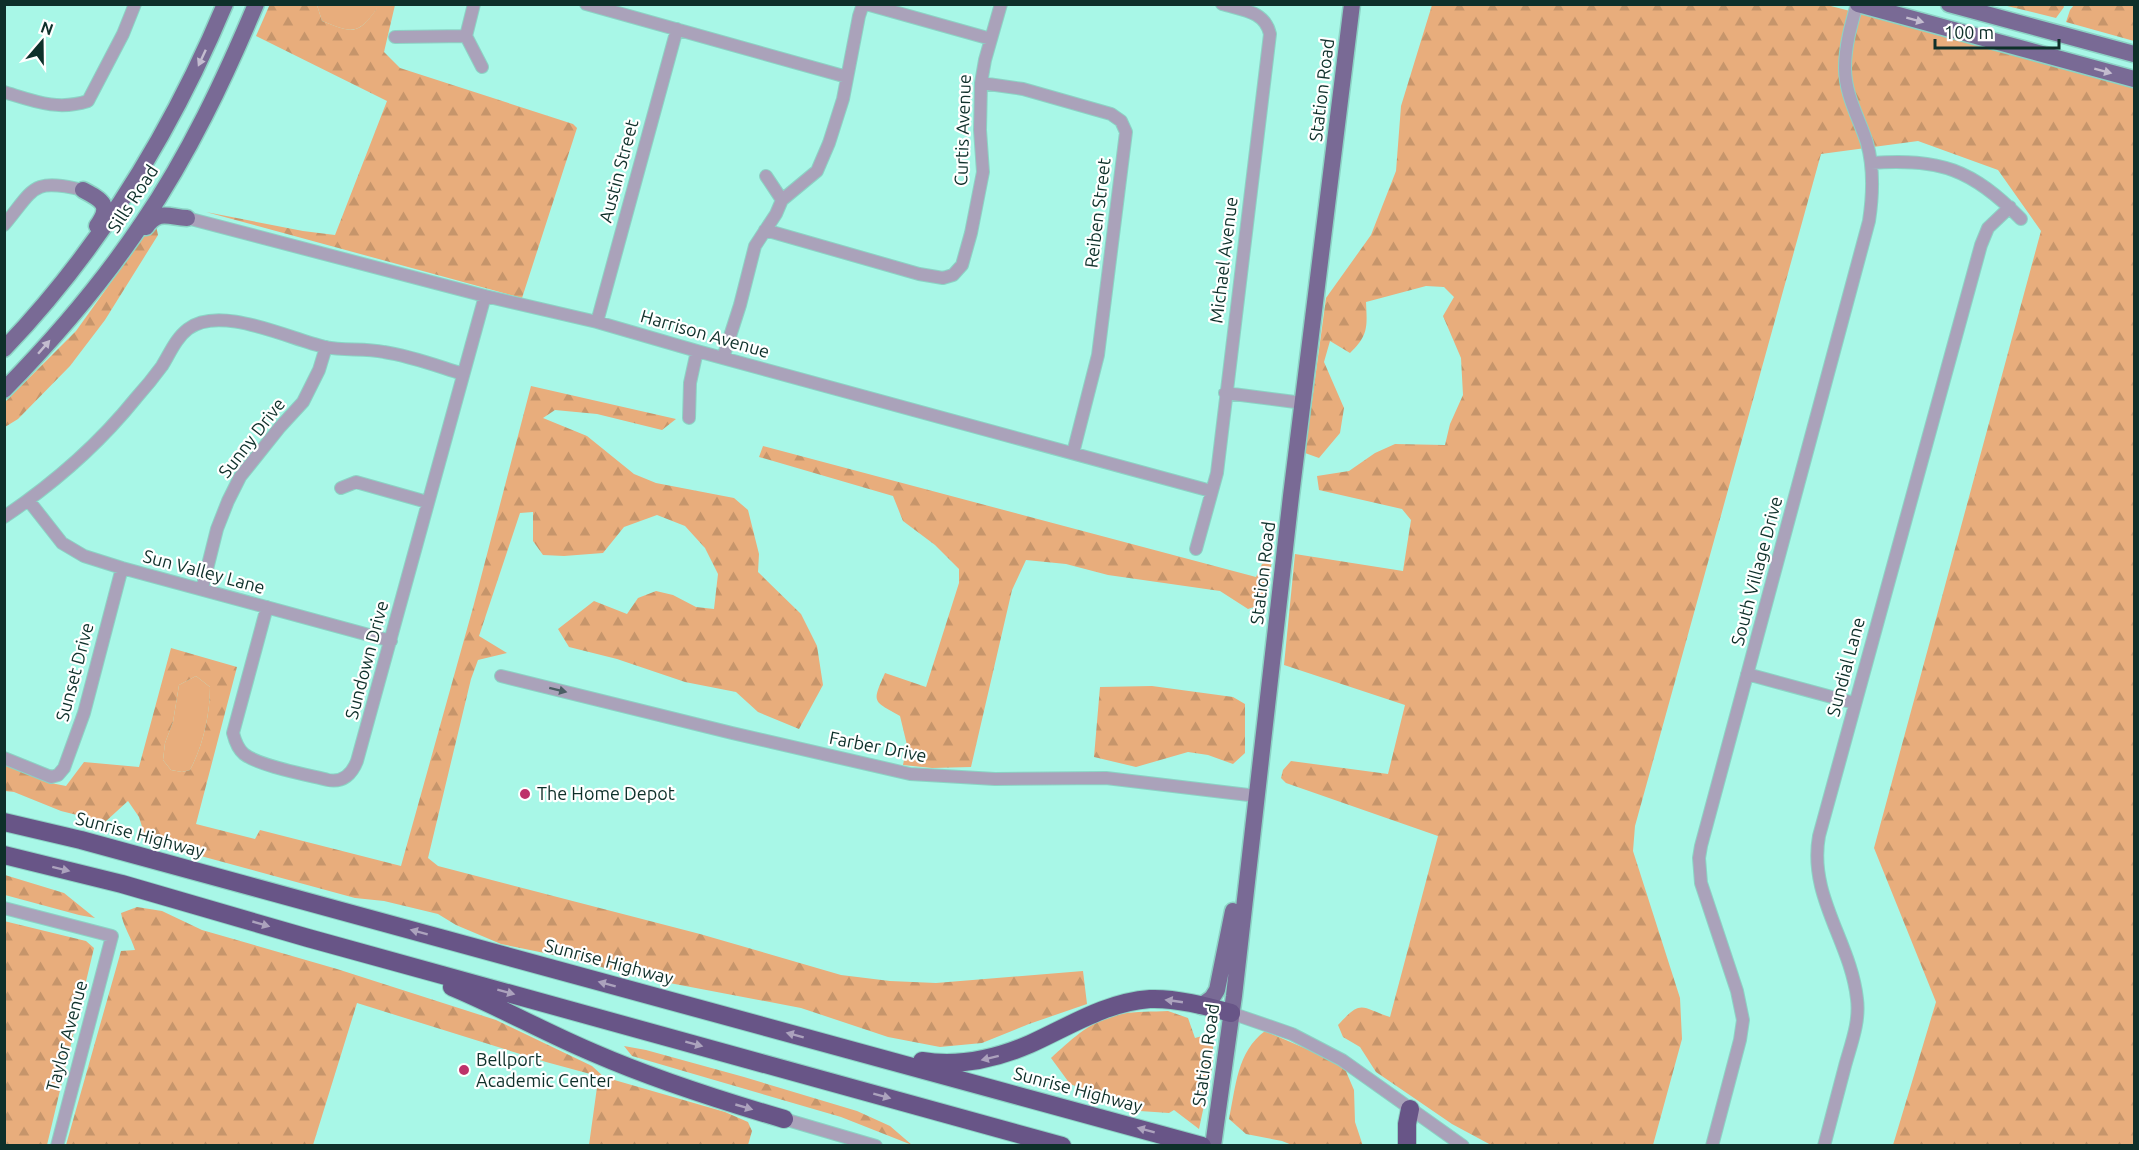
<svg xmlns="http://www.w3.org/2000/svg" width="2139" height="1150" font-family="Ubuntu,sans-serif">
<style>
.grass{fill:#e8ad7c}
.forest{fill:url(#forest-firs);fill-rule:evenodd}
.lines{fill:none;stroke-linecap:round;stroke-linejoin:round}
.minor-casing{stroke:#8cd3c5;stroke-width:14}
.major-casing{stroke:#8cd3c5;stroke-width:19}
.highway-casing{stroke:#8cd3c5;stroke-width:20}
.minor{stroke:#aaa2ba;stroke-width:12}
.major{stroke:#796a95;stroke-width:16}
.highway{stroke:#685587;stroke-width:18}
.oneway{fill:#c3bccf}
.oneway2{fill:#4c5e64}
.oneway3{fill:#aca2bd}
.poi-dot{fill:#bd326a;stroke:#fff;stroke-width:2}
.labels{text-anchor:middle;stroke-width:4.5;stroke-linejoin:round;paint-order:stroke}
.street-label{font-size:18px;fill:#0e302a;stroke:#fff}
.poi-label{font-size:18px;fill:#0e302a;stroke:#fff;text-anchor:start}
</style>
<defs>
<pattern id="forest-firs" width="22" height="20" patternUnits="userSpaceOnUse" patternTransform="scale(1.5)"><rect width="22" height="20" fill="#e8ad7c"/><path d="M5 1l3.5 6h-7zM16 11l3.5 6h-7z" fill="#c6956b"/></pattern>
</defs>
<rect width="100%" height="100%" fill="#a8f7e7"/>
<path class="grass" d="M374 4 378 7C358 36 352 33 322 21L317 5Z
M196 676 210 687C210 714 203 746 190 770L182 772 171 770 163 760 165 743 173 722 179 685Z"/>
<path class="forest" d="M270 4 317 5 322 21C352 33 358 36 377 8L374 5H395L384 52 400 68 573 124 577 128 522 298 206 212 303 231 335 235 387 101 256 36Z
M1432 5H1827L2134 85V1145H1893L1936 1002 1874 848 2041 231 1998 170 1918 141 1821 154 1635 826 1633 851 1680 998 1682 1039 1653 1145H1491L1452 1124 1376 1072 1360 1047 1343 1037 1338 1025C1362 999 1360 1007 1390 1017L1438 836 1286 783 1281 778 1283 770 1291 761 1388 774 1405 705 1284 665 1295 554 1403 571 1411 520 1402 509 1319 490 1317 476 1349 471 1375 453 1395 444 1445 445 1450 424 1463 395 1461 358 1443 316 1454 297 1444 287 1426 286 1366 302C1367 326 1369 335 1350 353L1330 341 1324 362 1344 408 1340 433 1319 458 1305 453 1326 298 1371 235 1396 171 1401 106Z
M2063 5 2064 7 2056 18 2003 5Z
M2074 5 2134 6V41L2066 22 2070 10Z
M155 221 158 235 105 320 70 366 18 419 5 427V402L76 331Z
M531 386 676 419 662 430 597 414 555 410 543 418 587 436 634 474 656 483 734 498 748 510 759 554 758 572 801 614 817 646 823 685 799 729 758 712 736 692 685 682 617 659 569 647 558 629 594 601 627 614 638 598 656 591 673 595 696 607 714 609 718 574 705 548 685 526 657 515 624 527 603 553 564 556 543 555 533 541V512L520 513 479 636 507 653 478 660 471 679 428 858 438 866 700 934 841 975 890 981 936 983 1083 971 1087 1004 1029 1024 982 1043 940 1047 888 1037 801 1008 638 977 564 957 501 944 456 925 438 914 384 901 355 898 164 846 144 833 139 817 128 801 105 822 61 811 14 792 5 791 4 764 51 783 66 786 84 762 139 767 171 648 237 667 196 824 255 839 260 830 401 866 474 604ZM196 676 210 687C210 714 203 746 190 770L182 772 171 770 163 760 165 743 173 722 179 685Z
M763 446 1256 577 1262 564 1272 560 1266 603 1248 609 1220 591 1108 575 1066 564 1026 560 1012 590 971 767 932 768 903 765 907 745 900 716C872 700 872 703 885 673L926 687 959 583V569L935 545 903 521 893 496 759 457Z
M1152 686 1233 697 1245 704V753L1233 764 1208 755 1188 752 1136 767 1094 757 1100 687Z
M5 875 64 893 95 918 79 915 5 895Z
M137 907 162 911 202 930 337 969 496 1020 592 1066 604 1077 725 1112 748 1122 752 1131 748 1145H589L598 1080 594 1075 546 1062 357 1003 313 1145H66L121 951 135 950C131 937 123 926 121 913Z
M4 921 86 941 94 948 47 1145H5Z
M1168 1011 1188 1018 1195 1038 1213 1033V1063L1199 1129 1174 1110 1169 1113 1140 1111 1070 1084 1051 1058C1072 1039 1092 1019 1121 1014 1136 1011 1153 1012 1168 1011Z
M1265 1031 1323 1056 1345 1069 1354 1090 1355 1122 1363 1146 1292 1145 1282 1141 1246 1134 1229 1119C1236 1086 1237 1052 1265 1031Z
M624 1046 646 1050 744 1077 857 1111 890 1126 912 1145 841 1117 632 1056Z"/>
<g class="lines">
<g class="minor-casing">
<path id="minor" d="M474 4 466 36 482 67
M586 4 847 77
M866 4 991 39
M395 37 466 36
M981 83 1023 89 1111 114 1121 121 1126 132 1098 355 1073 453
M4 92C34 101 57 111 88 101L123 34 135 4
M1871 163C1940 158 1972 169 2021 219
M766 176 782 200
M187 218 485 296 597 322 697 351 1211 491
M4 225C35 188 31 178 83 190
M765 230 919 274 943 278 953 275 962 265 971 233 983 172 980 130 981 83 985 60 1001 4
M597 322 677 29
M723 358 740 305 755 246 776 214 782 200 817 171 829 143 843 99 859 16 863 4
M1225 393 1303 403
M689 418 690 383 697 351
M341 488 356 482 427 502
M29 501 62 543 84 556 122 568 391 641
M4 517C53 484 99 444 136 398 145 388 154 377 162 366 170 353 176 338 188 329 220 304 289 339 325 347 344 351 364 348 384 352 411 356 437 366 463 374
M1196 549 1217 473 1270 34C1265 11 1242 10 1222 4
M202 589 217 529 228 501 240 477 280 427 303 402 319 370 326 347
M267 607 233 733C235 741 238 749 244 754 259 766 308 775 328 780 343 783 352 774 357 761L485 296
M1747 674 1854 703
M501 676 732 733 910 774 995 779 1106 778 1257 796
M4 758 51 777 58 775 64 768 84 713 122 568
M4 908 112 936 57 1146
M1231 1013 1292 1034 1342 1060 1463 1146
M784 1119 876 1146
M1712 1146 1740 1040 1743 1020 1737 991 1701 883 1699 858 1701 846 1869 221C1873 195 1874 168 1867 143 1859 118 1845 95 1845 68 1845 46 1851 25 1857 4
M1824 1146C1831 1119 1838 1092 1845 1066 1851 1044 1860 1022 1857 999 1851 942 1808 896 1819 836L1981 245 1988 228 2010 207"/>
</g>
<g class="major-casing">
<path id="major" d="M1858 4 2134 79
M1949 4 2134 54
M83 190C102 200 112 205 97 226
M146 227C158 209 169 217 187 218
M4 349C101 248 171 133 225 4
M4 390C55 338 103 282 143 222 189 154 224 80 256 4
M1201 1006 1212 998 1217 990 1233 911
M1213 1146 1234 996 1291 496 1352 4"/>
</g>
<g class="highway-casing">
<path id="highway" d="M4 822 81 840 1202 1146
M4 855 122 884 308 938 1062 1146
M452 987C500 1007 546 1033 594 1053 656 1080 719 1100 784 1119
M922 1061C959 1067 995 1059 1030 1044 1068 1027 1106 1002 1150 999 1176 998 1206 1006 1231 1013
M1407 1146V1124L1410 1109"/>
</g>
<use href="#minor" class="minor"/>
<use href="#major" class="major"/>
<use href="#highway" class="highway"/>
</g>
<defs><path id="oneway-solid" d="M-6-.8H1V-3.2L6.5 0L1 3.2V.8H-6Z" transform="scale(1.5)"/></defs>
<g class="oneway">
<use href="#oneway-solid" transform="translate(1915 20) rotate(15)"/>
<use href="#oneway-solid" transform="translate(202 58) rotate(115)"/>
<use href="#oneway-solid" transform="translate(2103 71) rotate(15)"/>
<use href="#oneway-solid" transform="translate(44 347) rotate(-49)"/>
</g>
<use class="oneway2" href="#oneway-solid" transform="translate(558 690) rotate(14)"/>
<g class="oneway3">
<use href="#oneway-solid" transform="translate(61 869) rotate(14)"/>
<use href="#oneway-solid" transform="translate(261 924) rotate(16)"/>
<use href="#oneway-solid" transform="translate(419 932) rotate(-165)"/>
<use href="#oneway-solid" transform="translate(607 984) rotate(-165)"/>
<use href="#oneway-solid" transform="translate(506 992) rotate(15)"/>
<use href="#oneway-solid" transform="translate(1174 1001) rotate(-172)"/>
<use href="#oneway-solid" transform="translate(795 1035) rotate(-165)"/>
<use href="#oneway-solid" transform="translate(694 1044) rotate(15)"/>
<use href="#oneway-solid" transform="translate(990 1058) rotate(166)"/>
<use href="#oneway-solid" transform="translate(882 1096) rotate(15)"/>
<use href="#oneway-solid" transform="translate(744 1107) rotate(16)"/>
<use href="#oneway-solid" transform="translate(1146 1130) rotate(-165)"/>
</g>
<g class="poi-dot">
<circle cx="525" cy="794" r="6"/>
<circle cx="464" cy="1070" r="6"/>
</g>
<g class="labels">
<g class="street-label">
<text transform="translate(1322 90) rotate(-83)" y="6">Station Road</text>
<text transform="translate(963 130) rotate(-88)" y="6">Curtis Avenue</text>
<text transform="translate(619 171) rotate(-75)" y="6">Austin Street</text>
<text transform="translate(133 199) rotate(-57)" y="6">Sills Road</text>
<text transform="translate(1098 213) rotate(-83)" y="6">Reiben Street</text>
<text transform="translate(1224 260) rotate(-83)" y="6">Michael Avenue</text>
<text transform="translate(705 334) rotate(16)" y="6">Harrison Avenue</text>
<text transform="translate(252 438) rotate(-52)" y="6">Sunny Drive</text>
<text transform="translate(1757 571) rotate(-75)" y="6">South Village Drive</text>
<text transform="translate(204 572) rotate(15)" y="6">Sun Valley Lane</text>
<text transform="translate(1263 573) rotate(-83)" y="6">Station Road</text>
<text transform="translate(367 660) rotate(-75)" y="6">Sundown Drive</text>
<text transform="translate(1846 667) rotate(-75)" y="6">Sundial Lane</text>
<text transform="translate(75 672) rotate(-75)" y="6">Sunset Drive</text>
<text transform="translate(878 747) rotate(11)" y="6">Farber Drive</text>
<text transform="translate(140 835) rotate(15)" y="6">Sunrise Highway</text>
<text transform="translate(609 962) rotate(15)" y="6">Sunrise Highway</text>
<text transform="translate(67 1036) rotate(-75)" y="6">Taylor Avenue</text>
<text transform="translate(1206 1055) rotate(-82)" y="6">Station Road</text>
<text transform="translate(1078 1090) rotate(15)" y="6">Sunrise Highway</text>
</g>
<g class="poi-label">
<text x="537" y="800">The Home Depot</text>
<text x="476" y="1066">Bellport<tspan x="476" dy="21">Academic Center</tspan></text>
</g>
</g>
<rect width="2139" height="1150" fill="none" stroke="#0e302a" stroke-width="12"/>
<g transform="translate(42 42) rotate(20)" stroke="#ffffff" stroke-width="4.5" paint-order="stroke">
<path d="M0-4.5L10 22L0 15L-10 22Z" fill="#0e302a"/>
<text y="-9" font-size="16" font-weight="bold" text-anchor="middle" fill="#0e302a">N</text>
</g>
<path d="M1935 39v9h124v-9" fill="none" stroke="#0e302a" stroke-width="3"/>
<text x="1944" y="39" font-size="18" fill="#0e302a" stroke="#ffffff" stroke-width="4.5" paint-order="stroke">100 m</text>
</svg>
